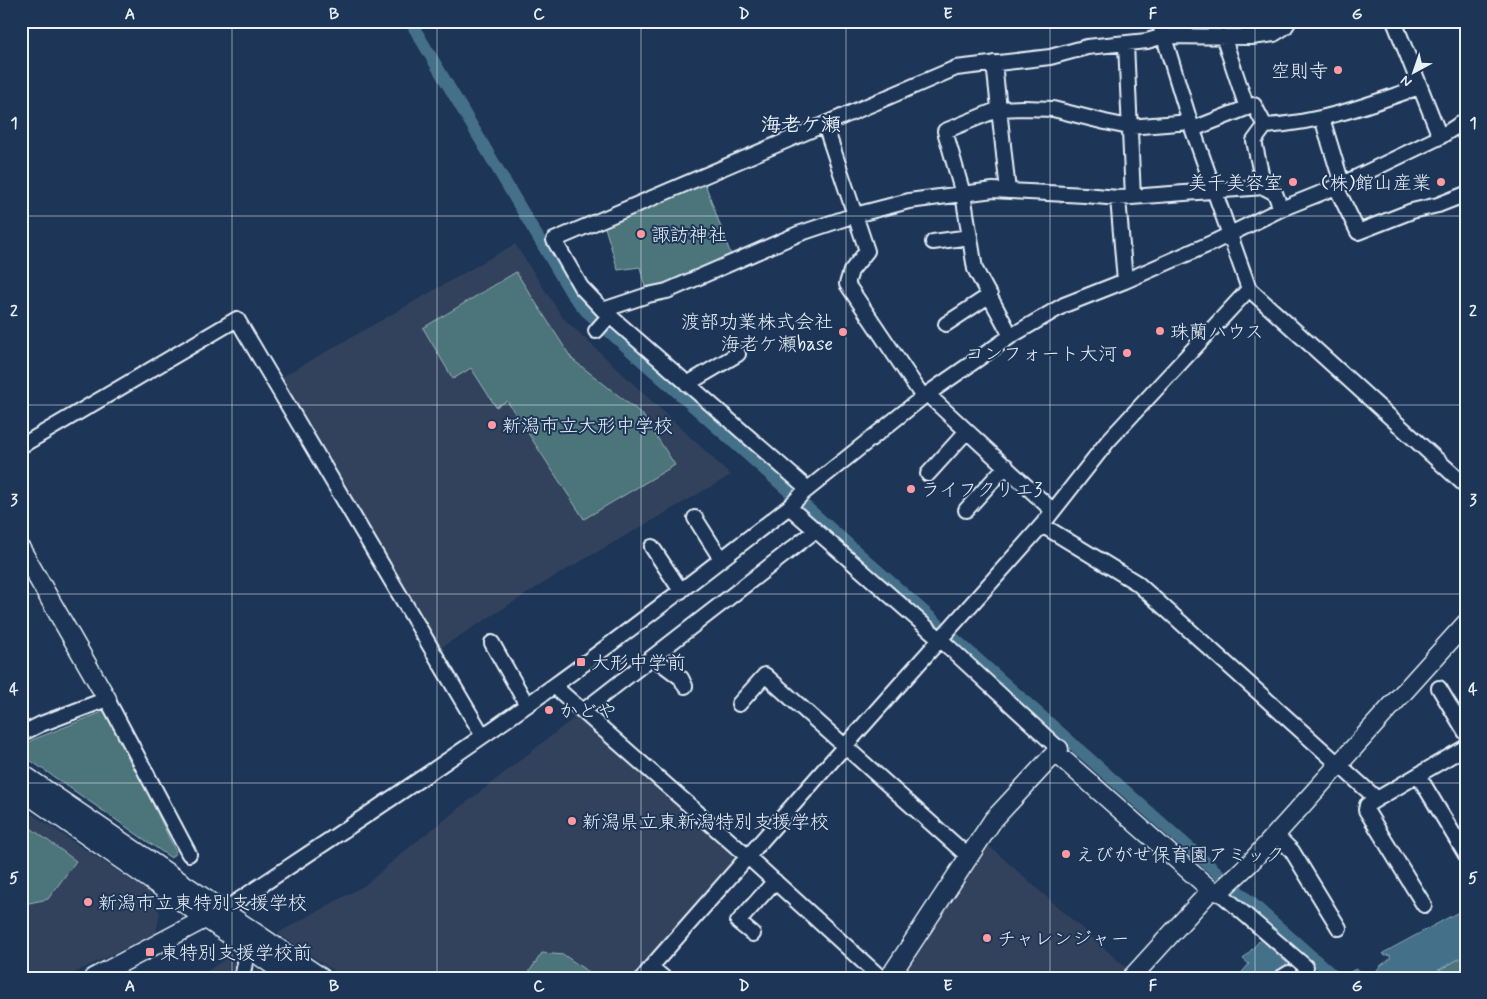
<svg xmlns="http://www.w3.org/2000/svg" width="1487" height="999" font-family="Mynerve,'Klee One',sans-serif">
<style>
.built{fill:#31425c}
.green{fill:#4c757a;stroke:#9ab3b9}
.water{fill:#45708a;stroke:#86a4b6}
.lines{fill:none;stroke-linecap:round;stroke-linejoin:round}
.canal{stroke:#45708a;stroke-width:12}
.minor-casing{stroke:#e8f1f8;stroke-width:18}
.tertiary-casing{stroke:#e8f1f8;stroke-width:21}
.minor{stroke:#1d3557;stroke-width:14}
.tertiary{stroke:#1d3557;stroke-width:18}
.grid{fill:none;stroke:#e8f1f8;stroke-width:1;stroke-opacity:0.55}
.poi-dot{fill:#ff9aa2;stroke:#1d3557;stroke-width:2}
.labels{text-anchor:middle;stroke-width:4;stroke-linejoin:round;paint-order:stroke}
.poi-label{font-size:19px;fill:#e8f1f8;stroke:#1d3557;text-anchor:start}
.neighbourhood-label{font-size:20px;font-weight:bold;fill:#e8f1f8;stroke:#1d3557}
.neatline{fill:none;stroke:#e8f1f8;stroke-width:2}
.grid-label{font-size:16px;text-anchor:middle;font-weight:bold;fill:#e8f1f8}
</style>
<rect width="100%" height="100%" fill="#1d3557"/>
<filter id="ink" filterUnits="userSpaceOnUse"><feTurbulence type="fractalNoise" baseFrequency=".02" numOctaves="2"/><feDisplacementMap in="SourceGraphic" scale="10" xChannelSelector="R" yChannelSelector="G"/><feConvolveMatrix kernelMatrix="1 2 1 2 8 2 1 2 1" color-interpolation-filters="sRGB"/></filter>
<g filter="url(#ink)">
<path class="built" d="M515 244 563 318 731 475 552 578 440 648 280 378Z
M579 714 742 857 695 906 694 911 636 978H344L278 933 365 885 407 849Z
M21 807 149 892 160 913 156 933 64 978H21Z
M987 844 1122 964 1128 970 1121 978H903L902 967Z
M231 955 264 978H197Z"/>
<path class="green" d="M704 181 731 255 663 287 646 291 640 267 618 270 603 221Z
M516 272 572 359 642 414 675 465 584 519 507 401 496 407 471 368 453 379 423 328Z
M105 711 133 763 176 852 171 858 21 754 28 743 32 740Z
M21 821 76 861 48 899 29 903 21 909Z
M542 953 564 955 597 978H525Z
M1466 955V978H1425Z"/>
<path class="water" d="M1466 908V955L1424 978H1338L1356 969 1372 977 1380 966 1390 959V955L1385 956 1383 953Z
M1261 939 1287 963 1286 965 1288 968 1271 978H1237L1249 964 1243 959Z"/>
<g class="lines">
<path class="canal" d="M410 21 571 293 586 311 1336 978"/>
<g class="minor-casing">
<path id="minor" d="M1159 21 1190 122 1249 289 1466 486
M1394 21 1440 137
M1223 36 1247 108
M1126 44 1133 197
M994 63 1008 191
M1322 118 1342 184
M1459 124 1466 136
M825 125 867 251 851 271 847 284 923 397
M1193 129 1254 105 1265 126
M1264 187 1254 141 1265 126C1319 123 1369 105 1419 87
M1336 187 1358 232 1412 211 1438 205 1466 194
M1118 198 1125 281
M933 242 970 237
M603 310 648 295 667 291 798 234 855 215 909 201 993 190 1085 195 1118 198 1264 187 1275 193 1281 209
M946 324 990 295
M596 331 610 315
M1011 336 975 269 963 194 945 131 999 109 1023 108 1053 109 1105 122 1129 127 1190 122
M687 384 738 354
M927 394 1052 510
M21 446 237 319 483 736
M928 474 967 431
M808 489 603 310 581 287 554 240 956 68 1050 57 1087 47 1147 41 1164 36 1252 37 1274 34 1285 27 1289 21
M789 507 940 639 1059 749
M966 510 1006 466
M695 518 721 559
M1042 525 1137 583 1377 799 1466 747
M652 547 681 591
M492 643 527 705
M653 657 681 678 685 686
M554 686 748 857 881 978
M1439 688 1466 733
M739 704 765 675 969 857
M583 711 811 534
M21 734 41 724 107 699 189 854
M1418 775 1466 855
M1377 799 1367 805 1366 810 1424 905
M1275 834 1292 851 1339 928
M1219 892 1306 967
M224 910C335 836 447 763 555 685 634 628 711 567 789 507L803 493 923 397 1011 336 1064 305 1125 281 1214 242 1281 209 1336 187 1440 137 1466 120
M753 934 738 922 775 881
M651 967 664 978
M242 978 245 963V947
M643 978 651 967 829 764 1042 525 1108 441 1249 289
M1281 978 1289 973"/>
</g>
<g class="tertiary-casing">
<path id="tertiary" d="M21 549 107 699
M1056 753 1211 890 1219 892 1250 863 1466 623
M21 773 322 978
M21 790 291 978
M93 978 214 914
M889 978 993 820 1059 749
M1131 978 1211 890"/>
</g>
<use href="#minor" class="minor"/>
<use href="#tertiary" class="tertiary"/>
</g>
</g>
<path class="grid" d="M232 21V978M437 21V978M641 21V978M846 21V978M1050 21V978M1255 21V978M21 216H1466M21 405H1466M21 594H1466M21 783H1466"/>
<g class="poi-dot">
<circle cx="1338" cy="70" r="5"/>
<circle cx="1293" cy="182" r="5"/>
<circle cx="1441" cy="182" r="5"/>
<circle cx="641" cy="234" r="5"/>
<circle cx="1160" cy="331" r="5"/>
<circle cx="843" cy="332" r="5"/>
<circle cx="1127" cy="353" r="5"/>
<circle cx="492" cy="425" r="5"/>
<circle cx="911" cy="489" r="5"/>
<rect x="576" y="657" width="10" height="10" rx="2.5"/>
<circle cx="549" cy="710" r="5"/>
<circle cx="572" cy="821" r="5"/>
<circle cx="1066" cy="854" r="5"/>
<circle cx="88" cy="902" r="5"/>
<circle cx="987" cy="938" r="5"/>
<rect x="145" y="947" width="10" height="10" rx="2.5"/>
</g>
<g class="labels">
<g class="poi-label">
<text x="1328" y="77" text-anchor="end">空則寺</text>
<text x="1283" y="189" text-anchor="end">美千美容室</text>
<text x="1431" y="189" text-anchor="end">(株)館山産業</text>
<text x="651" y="241">諏訪神社</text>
<text x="833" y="328" text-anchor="end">渡部功業株式会社<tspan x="833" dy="22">海老ケ瀬base</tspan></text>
<text x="1170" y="338">珠蘭ハウス</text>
<text x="1117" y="360" text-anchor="end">コンフォート大河</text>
<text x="502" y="432">新潟市立大形中学校</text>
<text x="921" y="496">ライフクリエ3</text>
<text x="591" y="669">大形中学前</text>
<text x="559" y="717">かどや</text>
<text x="582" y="828">新潟県立東新潟特別支援学校</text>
<text x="1076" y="861">えびがせ保育園アミック</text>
<text x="98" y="909">新潟市立東特別支援学校</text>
<text x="997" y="945">チャレンジャー</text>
<text x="160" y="959">東特別支援学校前</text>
</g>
<g class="neighbourhood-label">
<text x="801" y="131">海老ケ瀬</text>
</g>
</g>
<rect width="1487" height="999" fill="none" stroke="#1d3557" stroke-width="55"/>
<g transform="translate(1414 72) rotate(220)" stroke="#1d3557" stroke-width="4" paint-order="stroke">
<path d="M0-4L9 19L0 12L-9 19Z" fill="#e8f1f8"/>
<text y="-8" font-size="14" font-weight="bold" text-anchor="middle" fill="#e8f1f8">N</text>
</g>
<rect x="28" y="28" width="1432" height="944" class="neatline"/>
<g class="grid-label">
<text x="130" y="19">A</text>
<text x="334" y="19">B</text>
<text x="539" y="19">C</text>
<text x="744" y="19">D</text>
<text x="948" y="19">E</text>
<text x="1153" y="19">F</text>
<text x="1357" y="19">G</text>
<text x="14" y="128">1</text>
<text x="1473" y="128">1</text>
<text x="14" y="316">2</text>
<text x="1473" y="316">2</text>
<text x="14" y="505">3</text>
<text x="1473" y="505">3</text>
<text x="14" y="694">4</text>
<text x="1473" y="694">4</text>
<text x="14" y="883">5</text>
<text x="1473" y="883">5</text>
<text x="130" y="991">A</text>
<text x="334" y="991">B</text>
<text x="539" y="991">C</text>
<text x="744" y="991">D</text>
<text x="948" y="991">E</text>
<text x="1153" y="991">F</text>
<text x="1357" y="991">G</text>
</g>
</svg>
